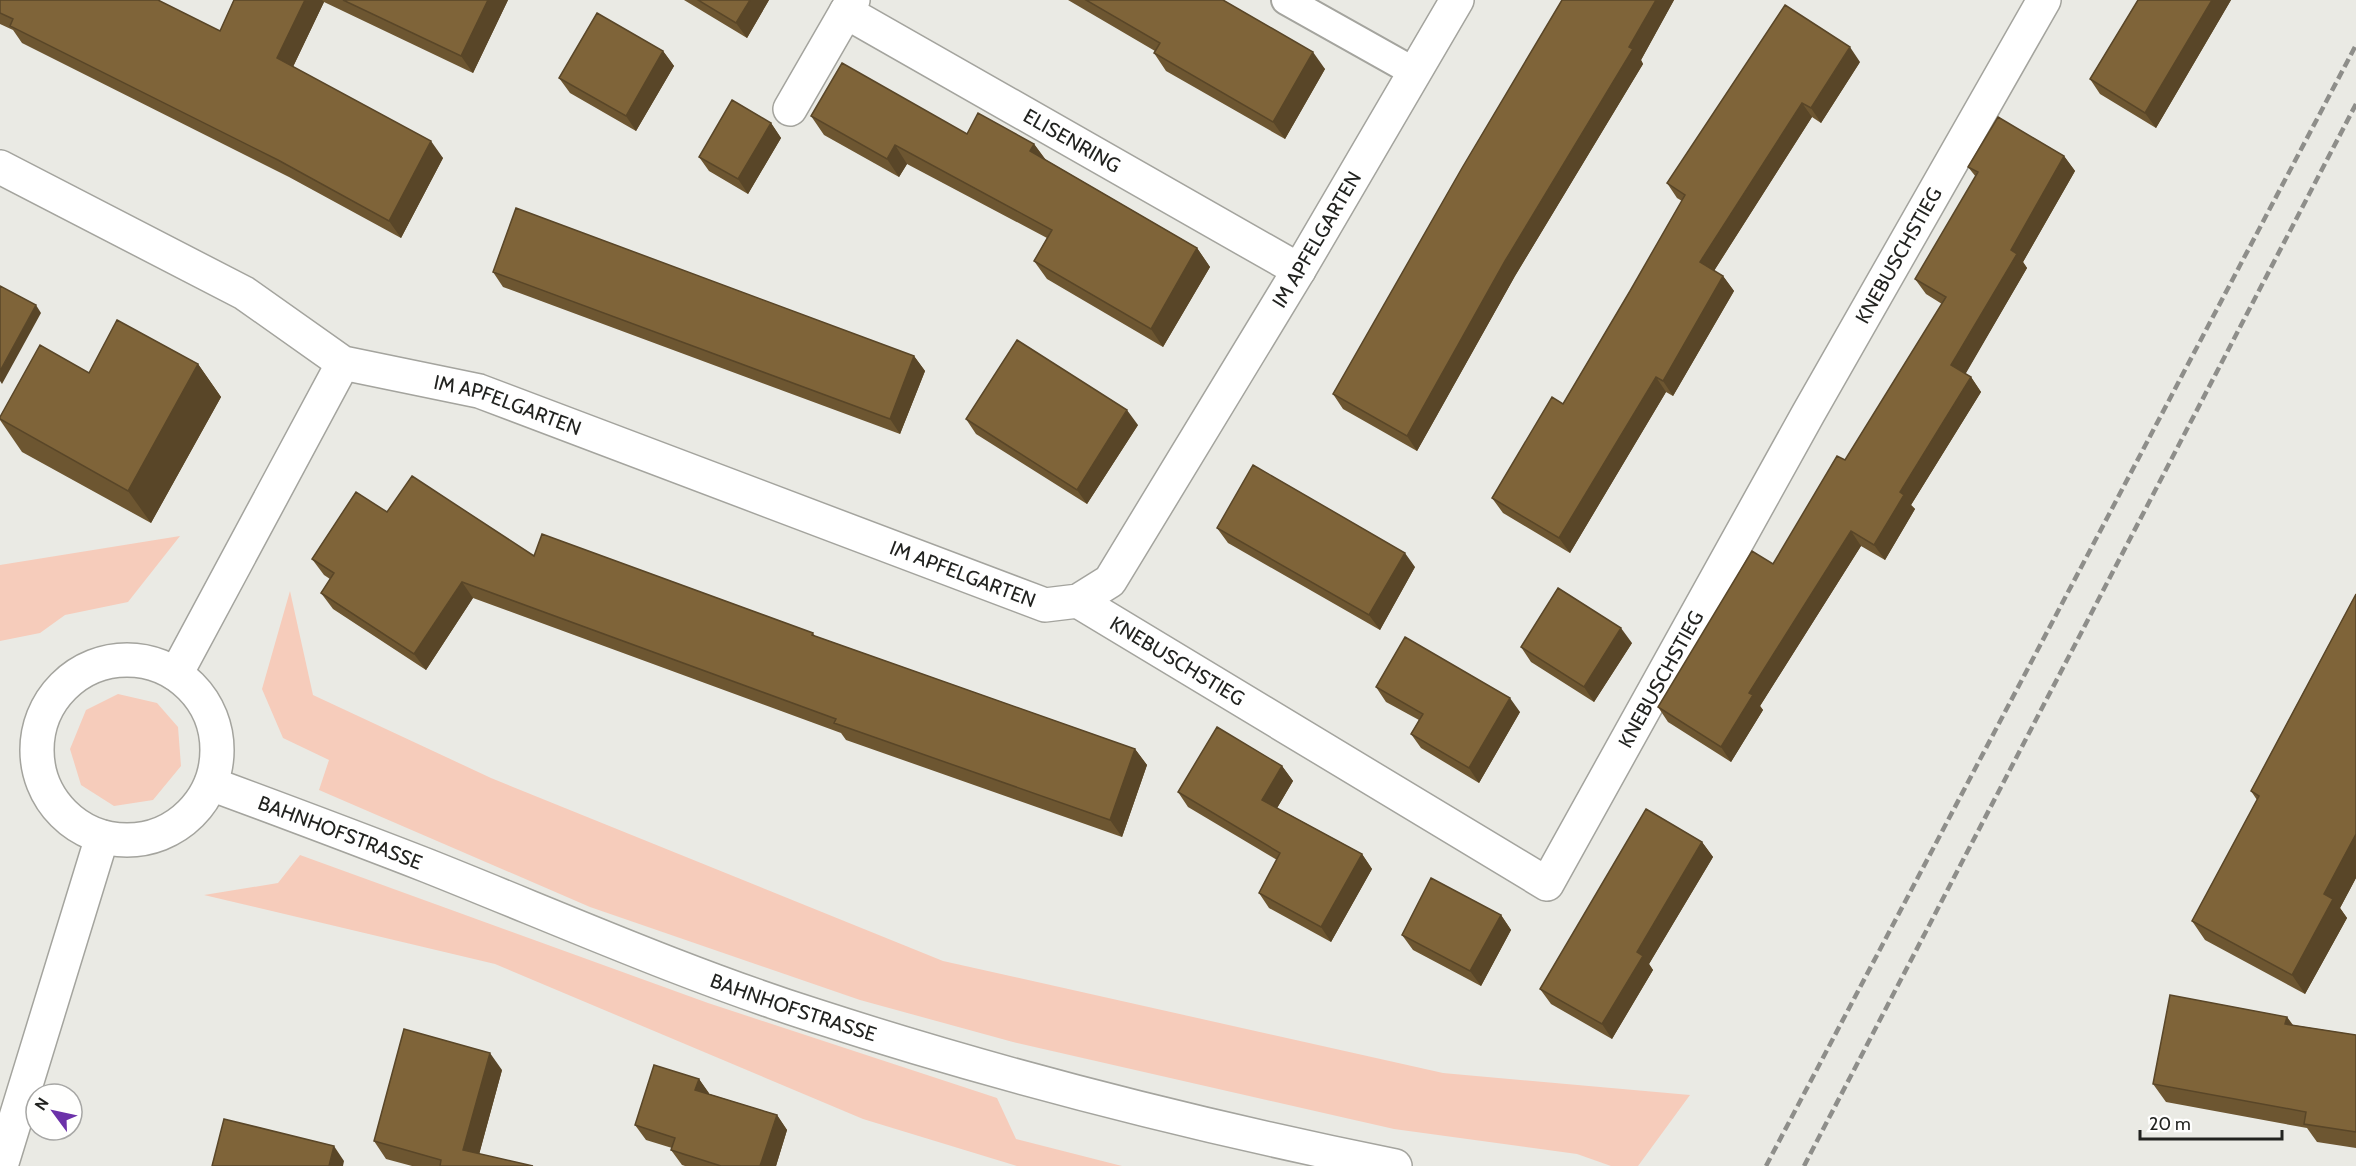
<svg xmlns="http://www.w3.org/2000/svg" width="2356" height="1166" font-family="Cabin,sans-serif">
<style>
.green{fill:#f6ccbb}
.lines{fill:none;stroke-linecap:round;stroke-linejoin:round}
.lane-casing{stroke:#a4a49e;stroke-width:32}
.street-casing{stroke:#a4a49e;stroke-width:36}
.secondary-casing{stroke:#a4a49e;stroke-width:36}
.lane{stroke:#fff;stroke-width:28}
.street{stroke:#fff;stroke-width:33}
.secondary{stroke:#fff;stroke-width:33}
.rail{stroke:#8e8e8a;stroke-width:4.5;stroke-dasharray:9 4.5;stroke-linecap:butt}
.wall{fill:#6d5631}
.shaded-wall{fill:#594628}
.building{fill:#7f6439;stroke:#594628;stroke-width:1.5}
.labels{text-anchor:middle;stroke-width:6;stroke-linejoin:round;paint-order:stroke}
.street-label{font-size:20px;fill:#222320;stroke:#fffffe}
</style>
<rect width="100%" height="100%" fill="#eaeae4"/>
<path class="green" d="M180 536 128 602 65 615 40 633 0 641V565Z
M290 591 313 695 491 778 943 961 1443 1073 1690 1095 1638 1166H1611L1577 1154 1394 1129 1013 1042 860 1000 590 907 319 790 329 760 283 738 262 689Z
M118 694 157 703 178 727 181 766 153 800 114 806 81 785 70 749 86 710Z
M300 855 708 1003 997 1098 1016 1139 1122 1166H1017L863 1119 495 964 204 895 278 883Z"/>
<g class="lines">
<g class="lane-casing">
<path id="lane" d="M1286 0 1416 73"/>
</g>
<g class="street-casing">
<g id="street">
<path id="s1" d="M853 0 846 12 1299 270"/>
<path d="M790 109 846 12"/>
<path id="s2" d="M0 167 244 293 343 363 479 391 1045 605 1078 601 1110 581 1299 270 1457 0"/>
<path id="s3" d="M1078 601 1547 884 1808 414 2044 0"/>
<path d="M176 674 343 363"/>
</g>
</g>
<g class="secondary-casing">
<g id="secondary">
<circle cx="127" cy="750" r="90"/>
<path id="s4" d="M211 784C284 811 356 838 428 866 556 917 682 973 813 1015 1004 1077 1199 1126 1395 1166"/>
<path d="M1 1166 102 837"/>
</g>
</g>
<use href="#lane" class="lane"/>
<use href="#street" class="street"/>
<use href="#secondary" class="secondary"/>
<path class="rail" d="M1766 1166 2356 45
M1804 1166 2356 104"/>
</g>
<path class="wall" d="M0 0 220 31 234 0H508L473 73 324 2 293 67 443 158 401 238 289 177 22 43 13 30 0 24Z
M684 0H769L747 38Z
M1068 0H1223L1325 69 1285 139 1166 71 1154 53 1155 51Z
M1562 0H1674L1641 60 1643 64 1515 276 1417 451 1343 409 1333 394Z
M2138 0H2231L2156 128 2100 94 2090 79Z
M663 51 674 66 636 131 570 93 559 78Z
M1860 62 1821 123 1812 117 1714 271 1723 276 1734 291 1673 396 1666 392 1570 553 1503 513 1492 498 1563 404 1630 291 1682 201 1677 198 1667 183Z
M811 116 967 134 1034 144 1046 160 1197 248 1210 267 1163 347 1047 279 1034 261 1047 238 907 164 899 177 824 135Z
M771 123 781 138 748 194 709 171 699 157Z
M2064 156 2075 171 2023 262 2027 268 1965 374 1971 377 1981 392 1911 505 1915 509 1885 560 1861 546 1760 706 1763 710 1731 762 1668 722 1658 707 1773 564 1845 460 1942 304 1926 294 1915 279 1976 177 1968 167Z
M493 272 914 356 925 371 900 434 503 287Z
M198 364 221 397 151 523 22 452 0 420V417L89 373Z
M966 419 1138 425 1087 504 976 434Z
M387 512 534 556 813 633 815 636 1135 749 1147 765 1122 837 846 740 841 733 473 598 426 670 333 609 321 593 330 579 324 575 312 559Z
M1217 528 1415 567 1380 630 1228 543Z
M2356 594V878L2340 908 2347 918 2305 994 2205 940 2192 921 2257 800 2251 791Z
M1632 643 1594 702 1531 662 1521 647Z
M1376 687 1520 712 1479 783 1421 748 1411 734 1419 720 1386 702Z
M1282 766 1293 781 1277 808 1362 854 1372 869 1331 942 1269 908 1259 893 1277 860 1188 807 1178 792Z
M1702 842 1713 857 1649 964 1653 970 1612 1039 1551 1004 1540 989Z
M1501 915 1511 930 1481 986 1413 950 1402 935Z
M2287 1017 2293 1025 2356 1035V1148L2317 1142 2307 1128 2166 1102 2153 1084Z
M502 1070 479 1154 533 1166H412L386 1159 374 1141Z
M699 1079 709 1094 777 1115 787 1130 776 1166H685L682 1165 671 1150 672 1148 646 1140 635 1125Z"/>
<path class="shaded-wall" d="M305 0H322L324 2 289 75 277 58Z
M488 0H508L473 73 461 56Z
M750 0H769L747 38 736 23Z
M1656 0H1674L1641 60 1643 64 1515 276 1417 451 1407 436 1505 261Z
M2212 0H2231L2156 128 2145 113Z
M1850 47 1860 62 1821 123 1811 108Z
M663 51 674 66 636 131 626 116Z
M1313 52 1325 69 1285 139 1273 122Z
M1802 103 1812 117 1710 277 1700 262Z
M771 123 781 138 748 194 738 179Z
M431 141 443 158 401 238 389 221Z
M1034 144 1047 162 1030 151Z
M895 145 907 164 899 177 887 159Z
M2064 156 2075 171 2023 262 2027 268 1962 380 1951 365 2011 250Z
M1197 248 1210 267 1163 347 1151 329Z
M1723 276 1734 291 1673 396 1663 381Z
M36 305 41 313 2 384 0 381V371Z
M914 356 925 371 900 434 890 419Z
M198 364 221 397 151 523 128 491Z
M1656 377 1666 392 1570 553 1559 538Z
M1971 377 1981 392 1911 505 1915 509 1885 560 1874 545 1900 492Z
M1127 410 1138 425 1087 504 1077 490Z
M1851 531 1861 546 1760 706 1763 710 1731 762 1721 747 1749 693Z
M1405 553 1415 567 1380 630 1369 615Z
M462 582 473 598 426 670 414 654Z
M1621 628 1632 643 1594 702 1584 687Z
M1510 698 1520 712 1479 783 1469 768Z
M1135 749 1147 765 1122 837 1110 820Z
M1282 766 1293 781 1273 815 1262 800Z
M2356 834V878L2340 908 2347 918 2305 994 2292 975 2324 894Z
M1702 842 1713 857 1649 964 1653 970 1612 1039 1602 1024 1637 952Z
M1362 854 1372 869 1331 942 1321 927Z
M1501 915 1511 930 1481 986 1470 971Z
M2287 1017 2299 1035 2285 1024Z
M490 1053 502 1070 476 1166 463 1150Z
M699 1079 709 1093 706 1105 695 1090Z
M777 1115 787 1130 776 1166H760Z
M334 1146 344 1161 343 1166H329Z"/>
<path class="building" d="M0 0H158L220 31 234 0H305L277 58 431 141 389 221 278 160 10 26 13 19 0 13Z
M343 0H488L461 56Z
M698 0H750L736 23Z
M1086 0H1223L1313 52 1273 122 1154 53 1160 43Z
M1562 0H1656L1629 47 1633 49 1505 261 1407 436 1333 394 1462 168Z
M2138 0H2212L2145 113 2090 79Z
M1785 5 1850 47 1811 108 1802 103 1700 262 1723 276 1663 381 1656 377 1559 538 1492 498 1552 397 1563 404 1630 291 1685 195 1667 183Z
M597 13 663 51 626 116 559 78Z
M842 63 967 134 978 113 1034 144 1030 151 1197 248 1151 329 1034 261 1052 230 895 145 887 159 811 116Z
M732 100 771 123 738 179 699 157Z
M1998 117 2064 156 2011 250 2017 254 1951 365 1971 377 1900 492 1904 495 1874 545 1851 531 1749 693 1753 695 1721 747 1658 707 1752 551 1773 564 1837 456 1845 460 1946 297 1915 279 1978 172 1968 167Z
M516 208 914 356 890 419 493 272Z
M0 286 36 305 0 371Z
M117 320 198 364 128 491 0 419V417L40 345 89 373Z
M1017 340 1127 410 1077 490 966 419Z
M1253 465 1405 553 1369 615 1217 528Z
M412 476 534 556 542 534 813 633 812 635 1135 749 1110 820 834 723 836 719 462 582 414 654 321 593 334 573 312 559 356 492 387 512Z
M1558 588 1621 628 1584 687 1521 647Z
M2356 594V834L2324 894 2333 899 2292 975 2192 921 2259 796 2251 791Z
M1405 637 1510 698 1469 768 1411 734 1423 714 1376 687Z
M1217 727 1282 766 1262 800 1362 854 1321 927 1259 893 1280 853 1178 792Z
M1646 809 1702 842 1637 952 1643 956 1602 1024 1540 989Z
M1431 878 1501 915 1470 971 1402 935Z
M2170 995 2287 1017 2285 1024 2356 1035V1132L2304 1124 2306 1112 2153 1084Z
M404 1029 490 1053 463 1150 533 1166H440L441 1160 374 1141Z
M654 1065 699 1079 695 1090 777 1115 760 1166H721L671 1150 675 1138 635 1125Z
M224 1119 334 1146 329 1166H212Z"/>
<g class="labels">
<g class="street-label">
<text dy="7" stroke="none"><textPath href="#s1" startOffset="274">ELISENRING</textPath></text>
<text dy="7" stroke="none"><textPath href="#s2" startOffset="1610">IM APFELGARTEN</textPath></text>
<text dy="7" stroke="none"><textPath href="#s3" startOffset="1268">KNEBUSCHSTIEG</textPath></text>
<text dy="7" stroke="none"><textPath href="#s2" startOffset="566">IM APFELGARTEN</textPath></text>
<text dy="7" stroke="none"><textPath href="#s2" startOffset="1052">IM APFELGARTEN</textPath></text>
<text dy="7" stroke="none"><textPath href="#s3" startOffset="116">KNEBUSCHSTIEG</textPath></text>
<text dy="7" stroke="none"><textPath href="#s3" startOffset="782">KNEBUSCHSTIEG</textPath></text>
<text dy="7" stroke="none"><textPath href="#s4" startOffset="138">BAHNHOFSTRASSE</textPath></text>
<text dy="7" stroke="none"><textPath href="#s4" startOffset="624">BAHNHOFSTRASSE</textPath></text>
</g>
</g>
<g transform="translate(54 1112) rotate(303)"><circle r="28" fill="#fffffe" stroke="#a7a7a5" stroke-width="1.5"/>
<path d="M0-4.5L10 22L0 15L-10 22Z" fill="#6c32a9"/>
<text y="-9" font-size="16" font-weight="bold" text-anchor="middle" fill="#222320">N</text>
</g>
<path d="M2140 1130v9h142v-9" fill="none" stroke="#222320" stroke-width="3"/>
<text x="2149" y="1130" font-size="18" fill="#222320" stroke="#fffffe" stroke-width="4.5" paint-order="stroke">20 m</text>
</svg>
